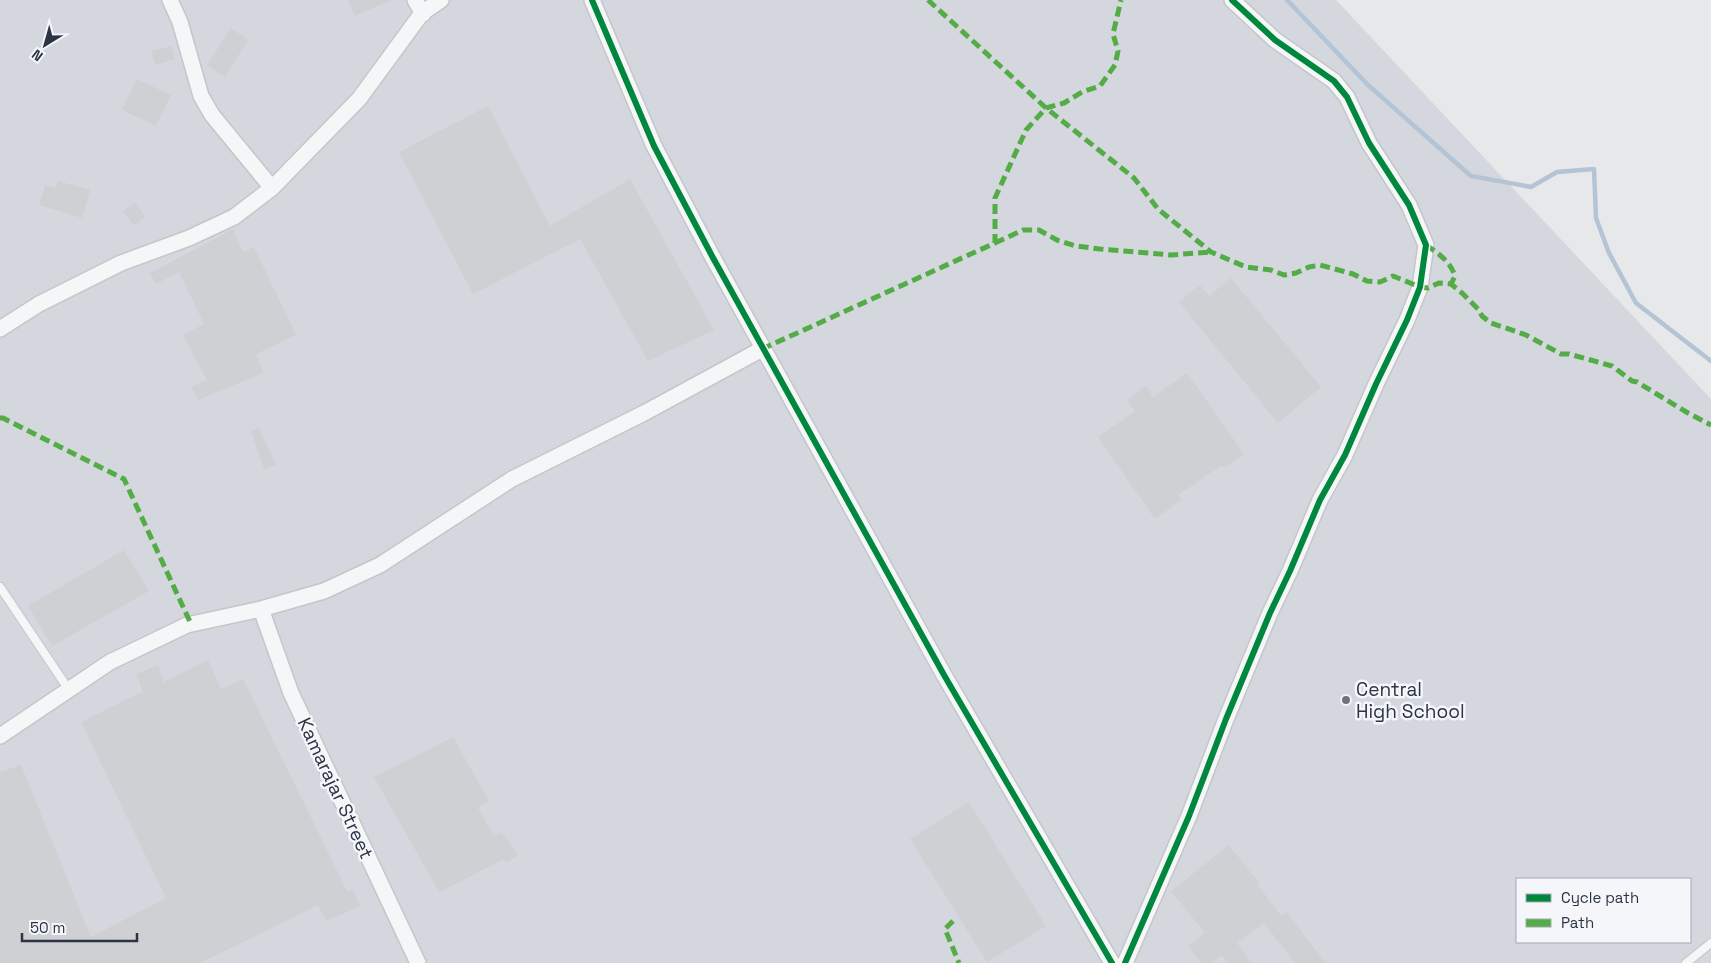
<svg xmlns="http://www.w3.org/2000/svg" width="1711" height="963" font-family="'Space Grotesk',sans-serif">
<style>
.built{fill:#d4d7dd;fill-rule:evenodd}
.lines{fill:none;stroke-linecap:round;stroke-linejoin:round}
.stream{stroke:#b4c4d5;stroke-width:4.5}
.building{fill:#ced0d3}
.service-casing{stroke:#c4c6c8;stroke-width:10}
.minor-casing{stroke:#c4c6c8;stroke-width:18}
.service{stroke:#f5f6f7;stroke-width:8}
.minor{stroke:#f5f6f7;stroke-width:15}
.quiet{stroke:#54ac47;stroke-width:5;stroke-dasharray:10 5;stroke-linecap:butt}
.cycleway-casing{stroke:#f4f6f9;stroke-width:9}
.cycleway{stroke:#00873e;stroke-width:6}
.poi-dot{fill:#6c737f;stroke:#f4f6f9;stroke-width:2}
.labels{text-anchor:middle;stroke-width:5;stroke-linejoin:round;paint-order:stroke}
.poi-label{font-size:19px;fill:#2b3445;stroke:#f4f6f9;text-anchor:start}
.street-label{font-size:19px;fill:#2b3445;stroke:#f4f6f9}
</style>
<rect width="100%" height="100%" fill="#e6e8ea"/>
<path class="built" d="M0 0H1336L1711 399V963H0ZM1517 879H1690V942H1517Z"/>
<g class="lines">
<path class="stream" d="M1287 0 1368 85 1471 176 1531 187 1557 172 1594 169 1596 218 1609 253 1636 303 1711 361"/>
</g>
<path class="building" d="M348 0H391L355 16Z
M231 28 248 40 225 77 207 65Z
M171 46 175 59 155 65 151 51Z
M137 79 171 95 156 126 122 110Z
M488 106 550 226 630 179 714 330 648 361 580 239 473 294 399 152Z
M58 181 90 190 82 218 39 205 45 185 56 188Z
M135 203 145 217 134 225 123 211Z
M233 229 243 252 254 247 296 335 256 354 263 373 198 400 191 387 207 380 183 335 204 324 179 272 156 284 150 273Z
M1231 278 1321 387 1278 423 1179 302 1200 285 1209 296Z
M1187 373 1244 454 1224 468 1222 465 1178 495 1181 500 1155 519 1098 437 1135 411 1127 400 1146 386 1153 397Z
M259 428 276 465 264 469 251 431Z
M124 550 149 591 52 646 28 606Z
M208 660 221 689 243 679 347 891 352 890 361 906 326 921 318 905 200 963H0V772L21 765 91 937 166 898 81 722 142 692 137 674 158 665 163 682Z
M453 737 489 801 478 808 494 836 502 832 518 855 506 863 504 859 439 892 374 777Z
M969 802 1046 926 987 962 910 839Z
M1229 845 1259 883 1257 884 1281 916 1286 912 1326 963H1295L1264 923 1237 943 1252 963H1228L1222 955 1211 963H1201L1188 946 1205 933 1171 891Z"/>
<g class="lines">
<g class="service-casing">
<path id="service" d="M0 587 69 690
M1686 963 1711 943"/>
</g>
<g class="minor-casing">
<path id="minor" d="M170 0 180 22 201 96 212 115 272 188
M415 0 423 14
M592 0 654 146 712 256 944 675 1112 963
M0 329 39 304 121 263 189 238 234 217 272 188 359 99 422 13 441 0
M261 609 291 693 418 963
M0 736 110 662 187 625 261 609 324 591 380 565 512 479 646 412 762 349
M1125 963 1189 816 1226 719 1270 613 1290 571 1320 500 1345 455 1376 384 1407 320 1420 287 1426 245 1409 205 1369 143 1347 97 1334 81 1275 40 1232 0"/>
</g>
<use href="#service" class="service"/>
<use href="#minor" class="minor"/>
<path class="quiet" d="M928 0 1046 108 1134 178 1158 209 1211 252 1246 267 1271 270 1284 275 1296 273 1309 267 1320 265 1353 274 1367 281 1380 282 1393 276 1420 287 1428 288 1439 283 1451 284 1462 293 1479 310 1482 316 1491 323 1526 335 1561 354H1569L1612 366 1632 381 1637 382 1688 413 1711 425
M995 243 1023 230H1039L1057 240 1076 246 1100 249 1171 255 1211 252
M1426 245C1438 253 1450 261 1455 276L1451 284
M762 349 995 243V198L1026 130 1046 108 1064 103 1082 92 1100 86 1115 65 1118 51 1113 34 1121 0
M0 418H3L124 479 191 624
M953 921 945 929 959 963"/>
<g class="cycleway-casing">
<path id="cycleway" d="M592 0 654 146 712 256 944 675 1112 963
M1125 963 1189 816 1226 719 1270 613 1290 571 1320 500 1345 455 1376 384 1407 320 1420 287 1426 245 1409 205 1369 143 1347 97 1334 81 1275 40 1232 0"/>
</g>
<use href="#cycleway" class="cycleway"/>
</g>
<circle class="poi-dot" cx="1346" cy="700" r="5"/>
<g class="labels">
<g class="poi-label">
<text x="1356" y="696">Central<tspan x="1356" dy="22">High School</tspan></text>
</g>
<g class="street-label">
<text transform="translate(336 788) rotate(65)" y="7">Kamarajar Street</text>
</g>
</g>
<rect x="1516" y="878" width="175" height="65" fill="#f4f6f9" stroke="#a4a8b1"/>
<rect x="1526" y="894" width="25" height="8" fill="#00873e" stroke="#a4a8b1"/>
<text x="1561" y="903" font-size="15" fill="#2b3445">Cycle path</text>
<rect x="1526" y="919" width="25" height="8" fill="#54ac47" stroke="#a4a8b1"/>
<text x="1561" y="928" font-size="15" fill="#2b3445">Path</text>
<g transform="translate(45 45) rotate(217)" stroke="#f4f6f9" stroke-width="4" paint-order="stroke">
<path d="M0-4L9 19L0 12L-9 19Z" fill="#2b3445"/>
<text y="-8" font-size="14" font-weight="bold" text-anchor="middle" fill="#2b3445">N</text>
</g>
<path d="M22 933v8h115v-8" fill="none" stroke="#2b3445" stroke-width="2.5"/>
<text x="30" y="933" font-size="15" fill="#2b3445" stroke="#f4f6f9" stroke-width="4" paint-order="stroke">50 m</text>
</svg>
